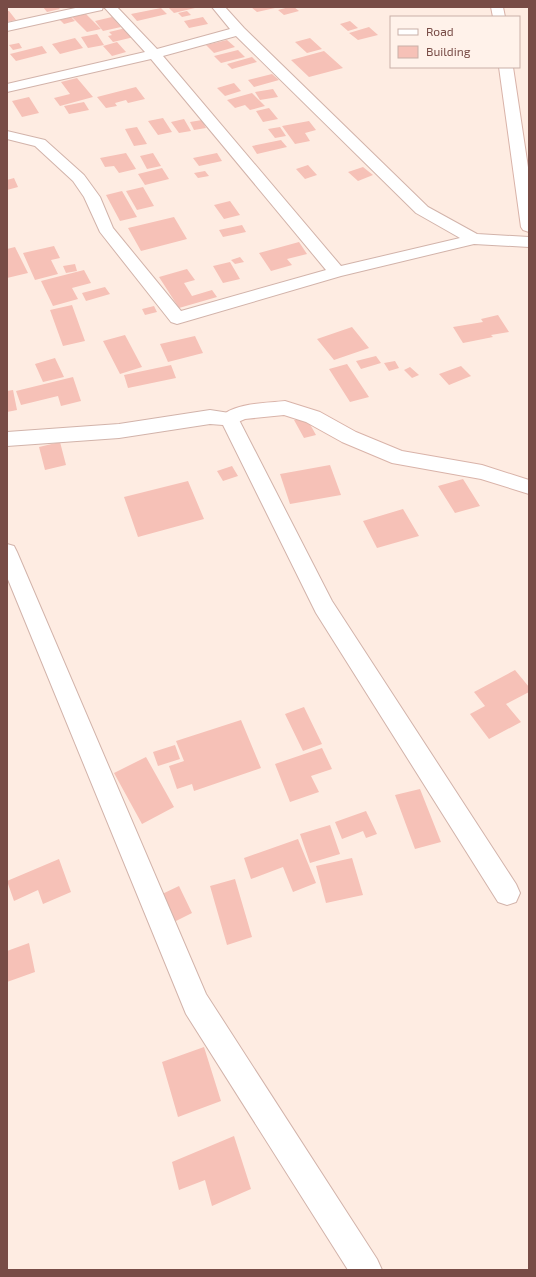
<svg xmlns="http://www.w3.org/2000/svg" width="536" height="1277" font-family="'Exo 2',sans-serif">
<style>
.building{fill:#f6c1b7}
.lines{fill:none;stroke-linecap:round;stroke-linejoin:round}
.street-casing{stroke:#d2b3aa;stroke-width:2}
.secondary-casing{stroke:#d9b3a9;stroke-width:2}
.street{fill:#fff;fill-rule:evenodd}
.secondary{fill:#fff;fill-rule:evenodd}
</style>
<rect width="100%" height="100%" fill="#feece2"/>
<path class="building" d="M43 7H58L60 9 47 12Z
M168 7H195V8L174 13Z
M251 7H275V8L257 12Z
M289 7H294L299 11 284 15 278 10Z
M161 8 167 14 137 21 131 14Z
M7 11H9L16 20 7 22Z
M187 11 191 15 182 17 178 13Z
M86 14 101 29 87 32 72 17Z
M71 17 75 21 64 24 60 20Z
M112 17 121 27 103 31 95 21Z
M203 17 208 24 189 28 184 21Z
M350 21 358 28 348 31 340 24Z
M369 27 378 35 358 40 349 33Z
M126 28 134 37 113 42 108 36 112 35 109 32Z
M97 34 104 45 88 48 81 37Z
M75 38 83 48 60 54 52 44Z
M310 38 322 49 307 53 295 42Z
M227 40 235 47 214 53 206 45Z
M117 42 126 52 112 56 103 46Z
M19 43 22 48 13 50 9 45Z
M42 46 47 53 16 61 10 54Z
M238 50 245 57 221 63 214 56Z
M324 51 343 68 309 77 291 60Z
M252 57 257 62 232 69 227 64Z
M272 74 279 80 254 87 248 80Z
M77 78 93 97 60 106 54 98 70 94 61 82Z
M234 83 241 91 225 96 217 88Z
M136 87 145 99 128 103 126 100 115 103 117 106 106 108 97 97Z
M273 89 278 97 260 100 255 92Z
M252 93 265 106 250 110 245 105 235 108 227 100Z
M29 97 39 113 22 117 12 101Z
M84 102 89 110 69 114 64 106Z
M269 108 278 119 263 122 256 111Z
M163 118 172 132 158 135 148 121Z
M184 119 191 131 179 133 171 122Z
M202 120 206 128 194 130 190 122Z
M309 121 316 130 305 133 310 141 295 144 282 126Z
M137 127 147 144 134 146 125 129Z
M280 127 286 136 275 138 268 129Z
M281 140 287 147 257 154 252 146Z
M126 153 136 169 119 173 114 166 105 167 100 158Z
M153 153 161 166 147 169 140 156Z
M217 153 222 161 199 166 193 158Z
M308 165 317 175 305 179 296 169Z
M363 167 373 175 358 181 348 172Z
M162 168 169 179 145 185 138 174Z
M205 171 209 176 198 178 194 173Z
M14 178 18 187 7 190V180Z
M143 187 154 206 137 210 126 191Z
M122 191 137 217 120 221 106 195Z
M230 201 240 215 224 219 214 205Z
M174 217 187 239 141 251 128 228Z
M242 225 246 232 223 237 219 230Z
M299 242 307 254 287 259 292 265 271 271 259 253Z
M54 246 60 258 51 260 58 274 35 280 23 253Z
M15 247 28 273 7 278V249Z
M240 257 244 262 235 264 231 260Z
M230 262 240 279 223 283 213 266Z
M75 264 77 271 66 273 63 266Z
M187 269 195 280 184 283 192 296 212 290 217 297 179 308 159 277Z
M84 270 91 283 72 288 78 299 53 306 41 281Z
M105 287 110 294 86 301 82 293Z
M72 305 85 341 63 346 50 310Z
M154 306 157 312 145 315 142 309Z
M498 315 509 332 491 335 493 337 463 343 453 327 483 322 481 319Z
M352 327 369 348 334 360 317 339Z
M125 335 142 367 120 374 103 341Z
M195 336 203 353 168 362 160 344Z
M376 356 381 363 361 369 356 361Z
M55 358 64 377 43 382 35 364Z
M395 361 399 368 389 371 384 363Z
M347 364 369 397 350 402 329 369Z
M171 365 176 378 128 388 124 375Z
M461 366 471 376 449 385 439 374Z
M410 367 419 375 412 378 404 370Z
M73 377 81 401 61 406 58 396 21 405 16 391Z
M13 390 17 410 7 412V391Z
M306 417 316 435 304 438 294 420Z
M60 442 66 465 45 470 39 447Z
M330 465 341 495 290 504 280 474Z
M232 466 238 476 223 481 217 471Z
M463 479 480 506 455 513 438 486Z
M188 481 204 519 138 537 124 497Z
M403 509 419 536 377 548 363 521Z
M515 670 529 687V692L506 704 521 722 489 739 470 714 485 706 474 692Z
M304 707 322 744 303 751 285 714Z
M241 720 261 768 194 791 192 784 177 789 169 766 184 761 176 741Z
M175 745 180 759 158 766 153 752Z
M322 748 332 769 311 776 319 792 290 802 275 764Z
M146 757 174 807 142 824 114 773Z
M420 789 441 842 415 849 395 795Z
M366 811 377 834 366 838 363 831 342 839 335 822Z
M330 825 340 854 310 863 300 834Z
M298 839 316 883 293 892 283 867 251 879 244 858Z
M352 858 363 895 326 903 316 866Z
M59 859 71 892 43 904 38 890 14 901 7 881Z
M235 879 252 937 227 945 210 886Z
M179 886 192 913 172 923 160 895Z
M29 943 35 972 7 982V951Z
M204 1047 221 1101 178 1117 162 1062Z
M234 1136 251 1189 212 1206 205 1180 179 1190 172 1162Z"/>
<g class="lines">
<g class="street-casing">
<path id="street" d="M80 7H103L102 10 97 11 7 31V23Z
M104 7H117L157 49 230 29 212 7H225L244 28 428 207 477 234 529 237V247L474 244 341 276 177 324 171 322 100 232 84 197 73 181 35 146 7 139V131L45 140 84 175 100 197 113 228 181 311 326 270 151 59 7 92V84L145 52ZM236 36 416 213 460 238 341 266 163 56Z
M210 410 236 414 332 601 516 884 520 893 516 902 507 905 498 902 316 613 223 425 210 424 119 438 7 446V432L119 424Z
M7 544 14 546 17 552 206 994 377 1259 382 1270H348L186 1014 7 577Z"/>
</g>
<g class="secondary-casing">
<path id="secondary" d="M491 7H503L505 17H493Z
M499 67H513L529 174V232L523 230 521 227Z
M285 401 320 412 356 432 402 451 482 465 529 480V494L481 479 392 463 342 442 306 422 284 415 245 419 229 426 222 424 220 419C229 403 268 403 285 401Z"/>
</g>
<use href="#street" class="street"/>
<use href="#secondary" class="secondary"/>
</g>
<rect width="536" height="1277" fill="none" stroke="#784c46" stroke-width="16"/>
<rect x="390" y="16" width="130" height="52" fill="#fff2ea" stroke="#c9b0a8"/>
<rect x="398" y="29" width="20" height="6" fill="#ffffff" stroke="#c9b0a8"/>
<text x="426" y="36" font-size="12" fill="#784c46">Road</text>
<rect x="398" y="46" width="20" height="12" fill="#f6c1b7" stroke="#c9b0a8"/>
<text x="426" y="56" font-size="12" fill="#784c46">Building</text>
</svg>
